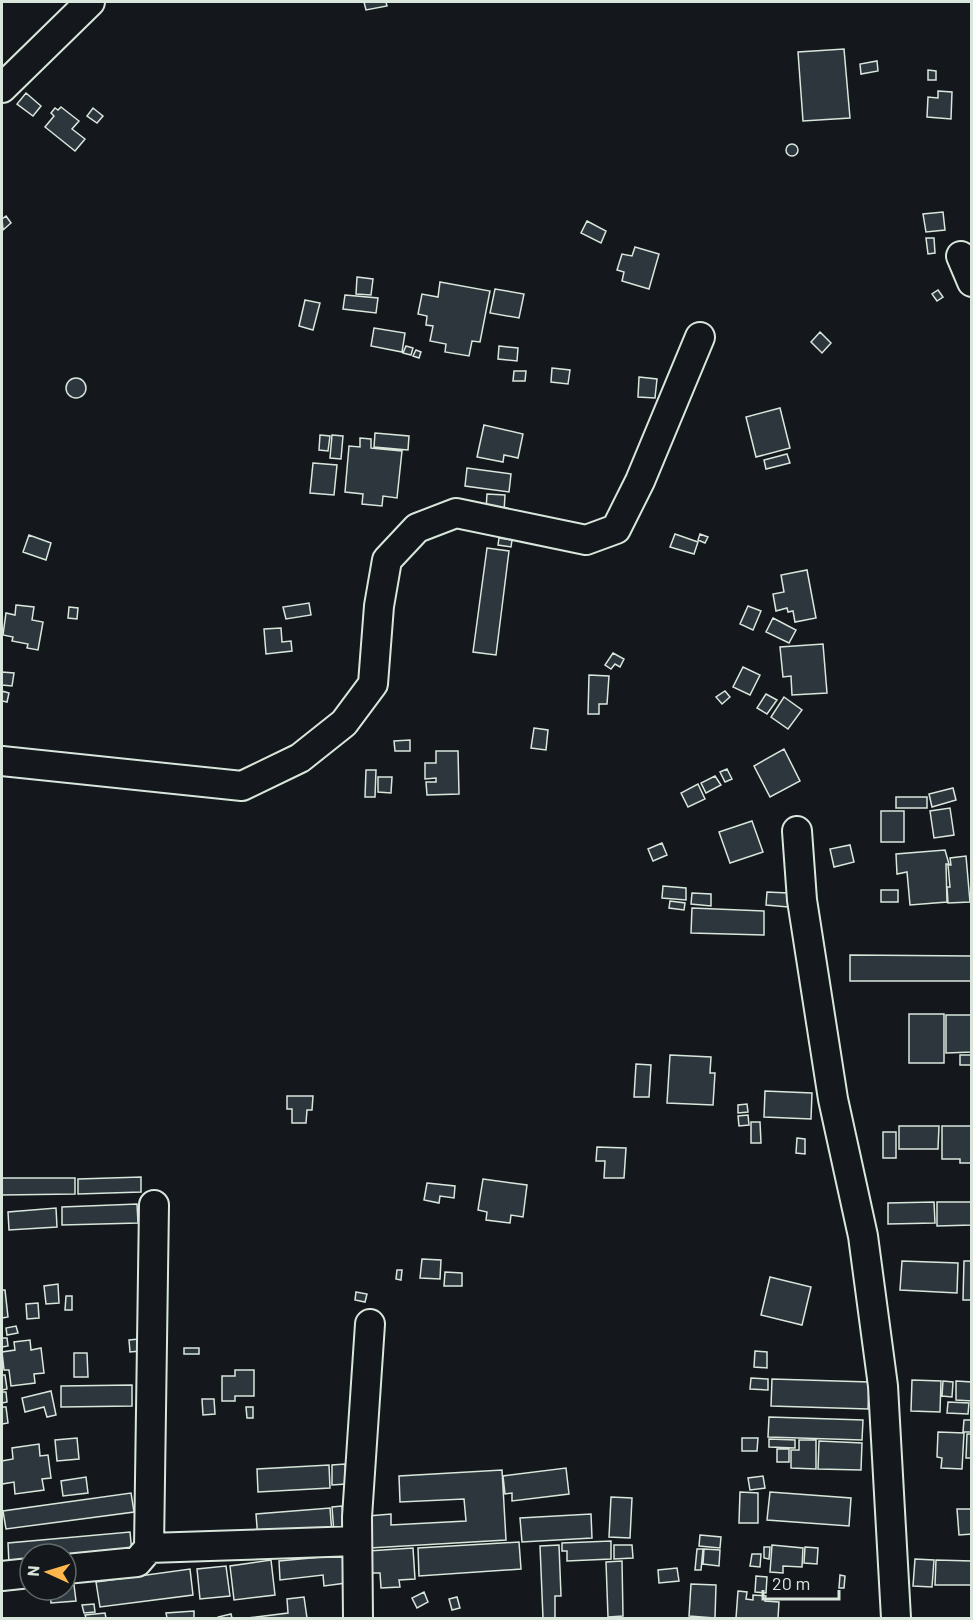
<svg xmlns="http://www.w3.org/2000/svg" width="973" height="1620" font-family="Barlow,sans-serif">
<style>
.building{fill:#2c363c;stroke:#d8e6dc;stroke-width:1.5}
.lines{fill:none;stroke-linecap:round;stroke-linejoin:round}
.minor-casing{stroke:#d8e6dc;stroke-width:32}
.minor{stroke:#14181c;stroke-width:28}
</style>
<rect width="100%" height="100%" fill="#14181c"/>
<path class="building" d="M364 2H386L387 6 366 10Z
M844 49 850 118 803 121 798 52Z
M877 61 878 71 861 74 860 64Z
M928 70 936 71V80H928Z
M938 91 952 92 951 119 927 117 928 97 938 98Z
M26 93 41 106 33 116 17 104Z
M61 107 79 121 72 129 85 139 75 151 45 127 54 116 51 113 55 108 58 110Z
M93 108 103 116 97 123 87 116Z
M786 150a6 6 0 1 1 12 0a6 6 0 1 1-12 0Z
M943 212 945 230 926 232 923 214Z
M6 216 11 223 3 230 2 219Z
M587 221 606 231 601 243 581 233Z
M926 238H934L935 253 928 254Z
M635 247 659 254 649 289 622 281 624 272 617 270 622 254 632 256Z
M357 277 373 279 371 295 356 294Z
M440 282 490 291 480 342 472 341 469 356 445 352 446 344 430 341 433 326 426 325 427 316 418 314 422 294 438 297Z
M495 289 524 294 519 318 490 313Z
M938 290 943 297 937 301 932 294Z
M345 295 378 298 376 313 343 309Z
M305 300 320 303 313 330 299 326Z
M374 328 405 333 402 352 371 346Z
M820 332 831 343 822 353 811 342Z
M406 346 413 348 411 355 403 353Z
M499 346 518 348 517 361 498 359Z
M416 350 421 352 419 358 413 356Z
M552 368 570 370 568 384 551 382Z
M514 371H526L525 381H513Z
M639 377 657 379 655 398 638 397Z
M66 388a10 10 0 1 1 20 0a10 10 0 1 1-20 0Z
M780 408 790 448 756 457 746 417Z
M484 425 523 434 518 458 504 455 503 462 477 457Z
M375 433 409 436 408 450 374 447Z
M320 435 330 436 328 451 319 450Z
M332 435 343 436 341 459 330 458Z
M360 438 371 439V448L402 451 397 498 383 496 382 506 362 504 363 494 345 492 349 446 360 447Z
M787 454 790 463 766 469 764 460Z
M313 463 337 465 334 495 310 493Z
M467 468 511 474 509 492 465 486Z
M487 494 505 495 504 512 486 510Z
M675 534 698 542 694 554 670 547Z
M700 534 708 537 705 543 698 540Z
M29 535 51 543 46 560 23 552Z
M499 538 512 540 511 547 498 545Z
M487 548 509 551 496 655 473 652Z
M807 570 816 618 795 622 793 611 788 612 787 608 776 611 773 594 784 592 781 575Z
M309 603 311 615 286 619 283 607Z
M16 605 34 607 32 620 43 622 38 650 27 648 28 644 12 641 13 637 3 635 6 613 15 615Z
M748 606 761 611 753 630 740 624Z
M69 607 78 608 77 619 68 618Z
M773 618 796 630 789 643 766 632Z
M281 628 282 642 291 641 292 651 266 654 264 629Z
M823 644 827 693 792 695 791 676 783 677 780 647Z
M613 653 624 659 620 667 615 664 611 669 605 665Z
M743 667 760 675 750 695 733 687Z
M2 672 14 673 12 686 2 685Z
M589 675 609 676 607 704H599V714H588Z
M2 691 9 693 7 702 2 701Z
M725 691 730 697 722 704 716 697Z
M766 694 777 700 767 714 757 708Z
M784 697 802 710 788 729 771 717Z
M534 728 548 730 546 750 531 748Z
M410 740V751H395L394 741Z
M784 749 800 781 770 797 754 766Z
M436 751H458L459 794 427 795 426 782H436V778L425 779V763H436Z
M727 769 732 779 725 782 720 772Z
M366 770H376L375 797H365Z
M715 776 721 785 706 793 701 783Z
M378 777H392L391 793 378 792Z
M698 784 705 799 688 807 681 793Z
M953 788 956 800 932 807 929 794Z
M896 797H927V808H896Z
M950 808 954 835 934 838 930 811Z
M881 811H904V842H881Z
M752 821 763 852 730 863 719 832Z
M662 843 667 855 653 861 648 849Z
M850 845 854 862 834 867 830 849Z
M945 850 949 864H946L947 902 910 905 907 872 897 874 896 854Z
M966 856 970 902 948 903 947 887H950L948 865H951L950 858Z
M663 886 686 888V900L662 898Z
M881 890H898V902H881Z
M767 892 788 893V907L766 905Z
M692 893 711 894V906L691 904Z
M670 901 685 903 684 910 669 908Z
M692 908 764 911V935L691 933Z
M850 955 972 956V981H850Z
M909 1014H944V1063H909Z
M946 1015H972V1052L946 1053Z
M670 1055 711 1057 710 1073H715L713 1105 667 1103Z
M960 1055H972V1065H960Z
M636 1064 651 1065 649 1097H634Z
M765 1091 812 1093 811 1119 764 1117Z
M287 1096H313L312 1110H307L306 1123H292V1109H287Z
M747 1104 748 1112 738 1113V1105Z
M748 1115 749 1125 739 1126 738 1116Z
M751 1122H760L761 1143H751Z
M899 1126H939L938 1149H899Z
M942 1126H972V1163H960V1159H942Z
M883 1132H896V1158H883Z
M797 1138 805 1139V1154L796 1153Z
M597 1147 626 1148 624 1178H604L605 1161H596Z
M141 1177V1192L78 1194V1179Z
M2 1178H75V1194L2 1195Z
M483 1179 527 1185 523 1217 511 1215 510 1223 486 1220 487 1212 478 1210Z
M427 1183 455 1186 454 1198 440 1196 439 1203 424 1200Z
M934 1202 935 1223 888 1224V1203Z
M937 1202H972V1225L937 1226Z
M137 1204 138 1223 62 1225V1207Z
M56 1208 57 1227 9 1230 8 1212Z
M422 1259 441 1260 440 1279 420 1278Z
M902 1261 958 1263 957 1293 900 1290Z
M964 1261H972V1300H963Z
M397 1270H402L401 1280 396 1279Z
M445 1272 462 1273V1286H444Z
M770 1277 811 1287 802 1325 761 1315Z
M58 1284 59 1303 46 1304 44 1286Z
M2 1290H5L8 1317 2 1318Z
M356 1292 367 1294 365 1302 355 1300Z
M66 1296H72V1310H65Z
M38 1303 39 1318 27 1319 26 1304Z
M16 1326 18 1333 7 1335 6 1328Z
M2 1338H7L8 1346 2 1347Z
M139 1339 140 1351 130 1352 129 1340Z
M30 1340 31 1350 41 1348 44 1373 34 1374 35 1383 11 1386 9 1370H4L2 1352 15 1350 14 1342Z
M184 1348H199V1354H184Z
M755 1351 767 1352V1368L754 1367Z
M74 1353H87L88 1377H74Z
M235 1370H254V1396H235V1401H222V1376H235Z
M2 1375H5L7 1389 2 1390Z
M751 1378 768 1379V1390L750 1389Z
M772 1379 869 1382 868 1409 771 1406Z
M912 1380 941 1381 940 1412 911 1411Z
M943 1381 953 1382 952 1397 942 1396Z
M956 1381 972 1382V1401L956 1400Z
M132 1385V1406L61 1407V1386Z
M51 1391 56 1415 47 1417 44 1407 25 1412 22 1398Z
M2 1392H6L7 1402 2 1403Z
M202 1399H214L215 1414 203 1415Z
M948 1402 969 1403 968 1414 947 1413Z
M2 1407H6L8 1423 2 1424Z
M246 1407H253V1418H247Z
M769 1417 863 1420 862 1440 768 1437Z
M964 1420H972V1432H963Z
M938 1432 964 1433 962 1469 941 1468 942 1458 937 1457Z
M967 1434H972V1458H966Z
M77 1438 79 1459 57 1461 55 1440Z
M742 1438H758L757 1451H742Z
M769 1439 795 1440V1448L769 1447Z
M799 1440H816V1469L791 1468V1450H799Z
M819 1441 862 1443 861 1470 818 1469Z
M39 1444 40 1456 48 1455 51 1478 42 1479 44 1490 15 1494 14 1482 2 1484V1461L13 1459 12 1448Z
M777 1449H789V1462H777Z
M345 1464 346 1484 332 1485V1465Z
M329 1465 330 1488 258 1492 257 1469Z
M566 1468 569 1494 512 1501V1493L505 1494 503 1476Z
M502 1470 506 1540 370 1548 368 1516 391 1514V1525L466 1521 464 1499 400 1502 399 1476Z
M763 1476 765 1488 750 1490 748 1478Z
M86 1477 88 1493 63 1496 61 1481Z
M740 1492 758 1493V1523H739Z
M770 1492 851 1498 849 1526 767 1520Z
M131 1493 134 1512 6 1529 3 1511Z
M611 1497 632 1498 630 1538 609 1537Z
M342 1506 344 1532 334 1533 332 1507Z
M330 1508 332 1534 258 1539 256 1514Z
M957 1509H972V1534L959 1535Z
M591 1514 592 1538 522 1542 520 1518Z
M130 1532 132 1553 66 1559V1554H30V1562L9 1564 8 1543Z
M700 1535 721 1537 720 1548 699 1546Z
M611 1541V1559L567 1561V1551H562V1543Z
M519 1542 521 1569 419 1576 418 1548Z
M559 1545 561 1596H555V1618H543L540 1546Z
M614 1545H632L633 1558 614 1559Z
M772 1545 803 1548 802 1567 783 1566V1573L770 1572Z
M764 1547H770L769 1559 764 1558Z
M805 1547 818 1548 817 1564 804 1563Z
M413 1548 415 1579 399 1580 400 1587 381 1588 380 1573H370L368 1551Z
M697 1549H703L701 1570H695Z
M704 1549 720 1550 719 1566 703 1564Z
M752 1554H761L760 1567 750 1566Z
M343 1555 346 1583 324 1586 323 1575 280 1580 279 1561Z
M915 1559 934 1560 932 1587 913 1586Z
M271 1560 275 1595 234 1600 230 1566Z
M936 1560 972 1561V1585H935Z
M622 1561 623 1616 608 1617 606 1562Z
M226 1566 230 1596 200 1599 197 1569Z
M677 1568 679 1581 659 1583 658 1570Z
M190 1569 193 1595 100 1607 96 1582Z
M840 1575 845 1576 844 1588H839Z
M756 1576 767 1577 766 1593 755 1592Z
M691 1584 716 1585 715 1618 689 1616Z
M74 1585 76 1601 51 1603 50 1590H66V1586Z
M738 1591 747 1592 746 1599 753 1600V1595L766 1596 765 1601 779 1602 778 1618H736Z
M424 1592 428 1602 417 1608 412 1598Z
M304 1597 307 1618H247L288 1613 287 1599Z
M457 1597 460 1608 452 1610 449 1599Z
M94 1604 95 1612 84 1613 82 1605Z
M194 1611V1618H167L166 1613Z
M105 1613 106 1618H86L85 1615Z
M231 1614 232 1618H218V1617Z"/>
<g class="lines">
<g class="minor-casing">
<path id="minor" d="M2 88 90 2
M961 256 972 282
M2 761 242 786 300 758 344 723 373 684 379 606 387 560 417 528 456 513 586 540 616 529 640 481 700 337
M797 831 802 900 833 1099 863 1236 883 1386 896 1618
M154 1205 149 1548 357 1541
M66 1569 137 1562 149 1548
M2 1576 30 1573
M358 1618 357 1517 370 1324"/>
</g>
<use href="#minor" class="minor"/>
</g>
<rect width="973" height="1620" fill="none" stroke="#d8e6dc" stroke-width="6"/>
<g transform="translate(48 1572) rotate(274)"><circle r="28" fill="#14181c" stroke="#626a69" stroke-width="1.5"/>
<path d="M0-4.5L10 22L0 15L-10 22Z" fill="#ffb74d"/>
<text y="-9" font-size="16" font-weight="bold" text-anchor="middle" fill="#d8e6dc">N</text>
</g>
<path d="M763 1590v9h76v-9" fill="none" stroke="#d8e6dc" stroke-width="3"/>
<text x="772" y="1590" font-size="18" fill="#d8e6dc" stroke="#14181c" stroke-width="4.5" paint-order="stroke">20 m</text>
</svg>
